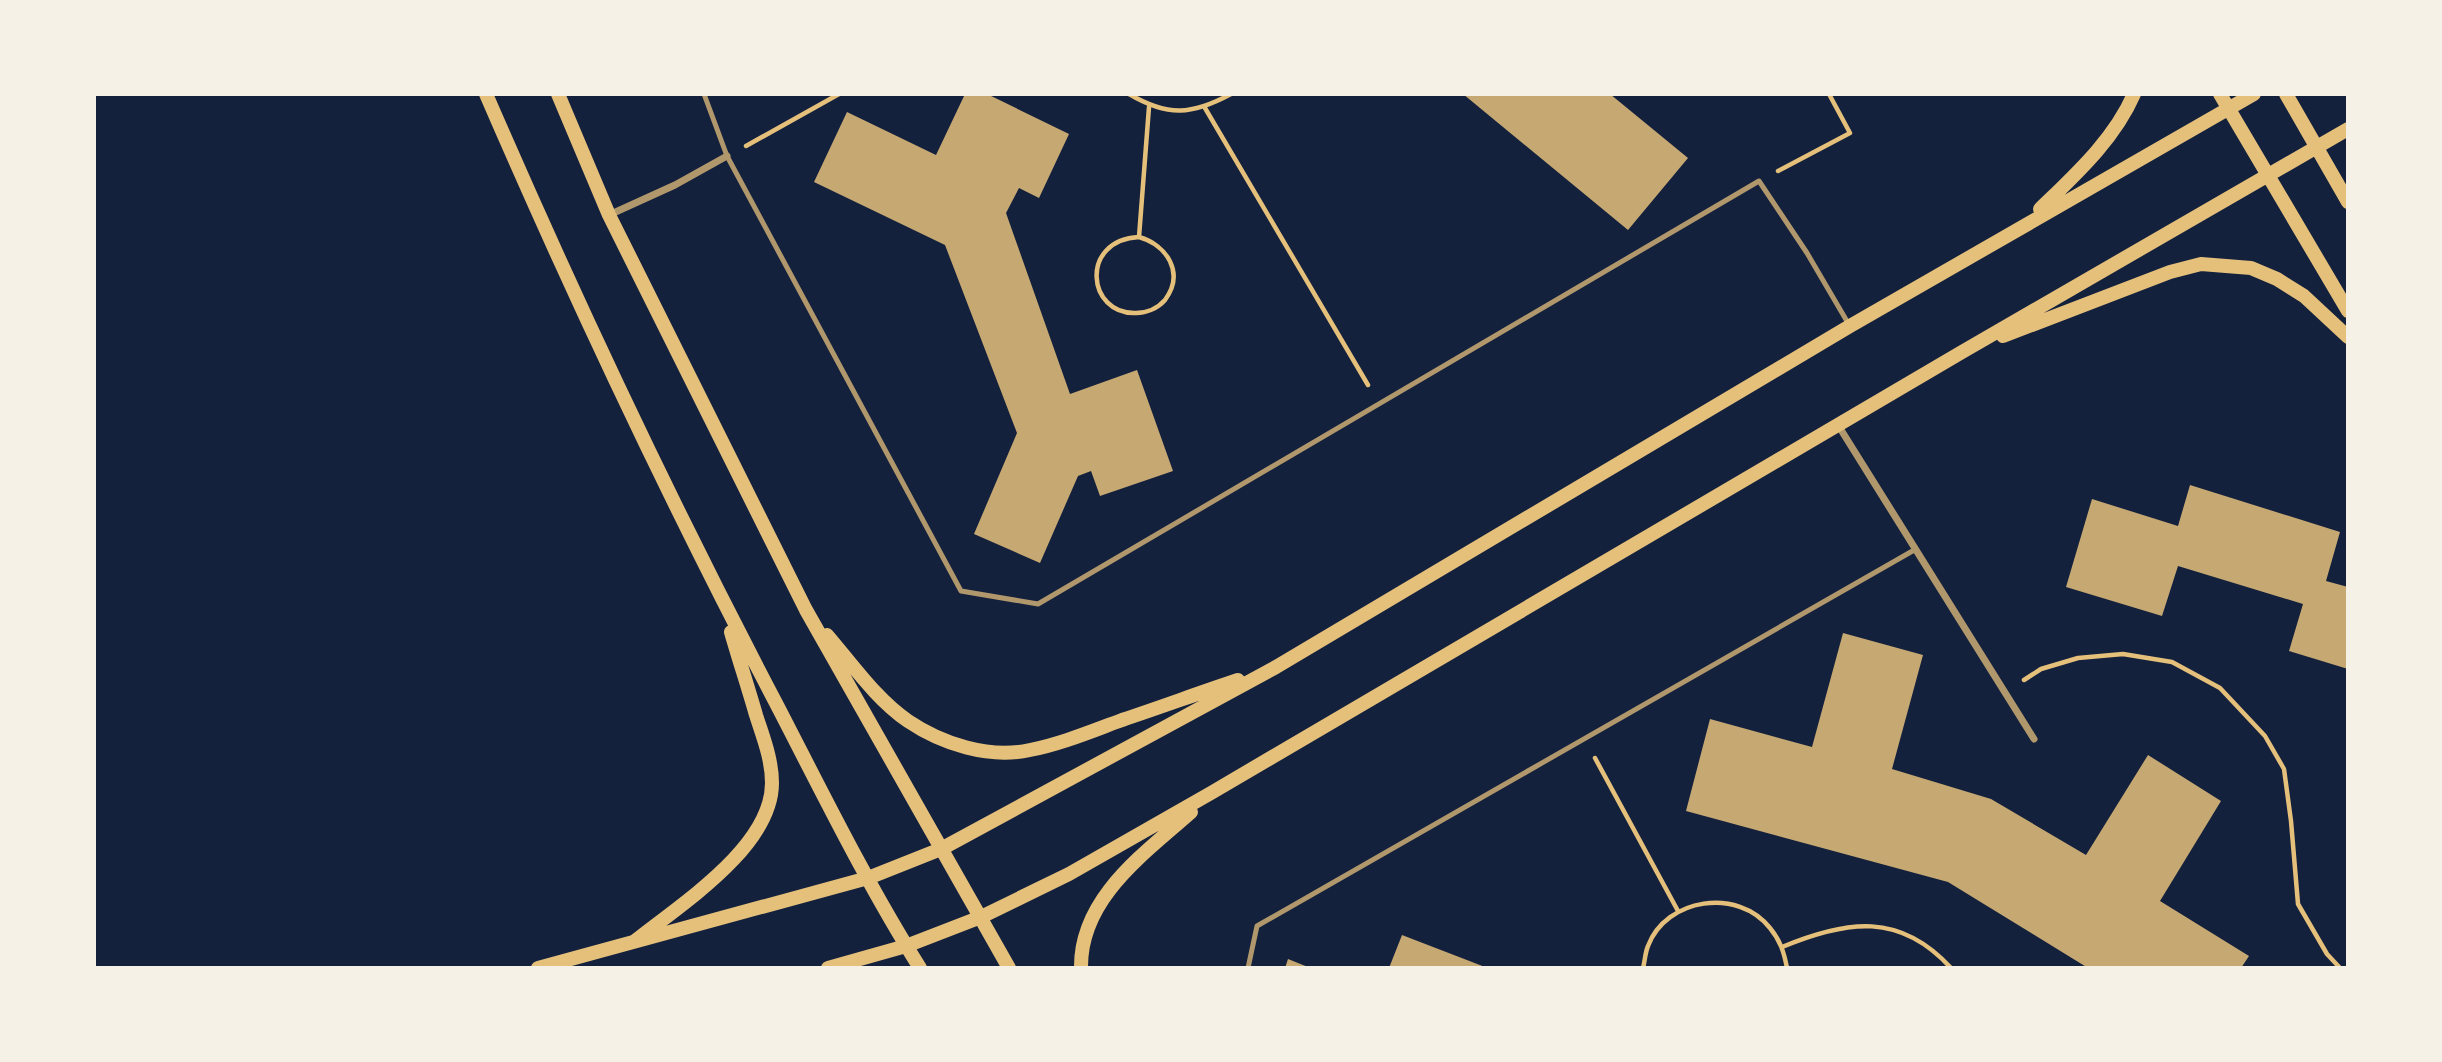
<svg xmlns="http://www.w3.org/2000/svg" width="2442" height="1062" font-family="'Source Sans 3',sans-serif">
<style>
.building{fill:#c6a872}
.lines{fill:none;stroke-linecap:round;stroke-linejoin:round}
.path{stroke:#e5c07b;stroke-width:4.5}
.service{stroke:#b1986c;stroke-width:5}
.minor{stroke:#b1986c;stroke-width:7}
.secondary{stroke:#e5c07b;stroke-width:14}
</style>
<rect width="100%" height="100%" fill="#14213d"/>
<path class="building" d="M965 94H987L1069 134 1039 198 1019 188 1006 213 1070 394 1137 370 1173 471 1100 496 1091 471 1078 476 1040 563 974 534 1017 433 945 245 814 182 847 112 936 155Z
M1463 94H1610L1688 158 1628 230Z
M2190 485 2340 532 2326 581 2348 587V669L2289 651 2303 604 2178 566 2162 616 2066 587 2092 499 2178 526Z
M1843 633 1923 655 1892 769 1991 799 2086 855 2148 755 2221 801 2160 901 2249 956 2241 968H2088L1948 882 1686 811 1710 719 1812 747Z
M1402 935 1485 967V968H1389Z
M1288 959 1308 967V968H1285Z"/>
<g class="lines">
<path class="path" d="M1129 94C1168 117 1192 115 1231 94
M1205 108 1368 385
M746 146 839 94
M1778 171 1850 133 1829 94
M1139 237C1167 245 1185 273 1165 300 1158 308 1147 313 1136 313 1087 315 1079 240 1139 237L1149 107
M2024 680 2041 669 2078 658 2123 654 2172 662 2220 688 2265 736 2284 769 2291 821 2298 904 2327 954 2340 968
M1595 758 1678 911
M1782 947C1847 920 1900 912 1951 968
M1643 968C1645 961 1645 953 1648 946 1666 898 1738 887 1770 928 1780 940 1784 952 1787 968"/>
<path class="service" d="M704 94 727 156 961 591 1038 604 1759 181 1807 253 1848 323
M1248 968 1257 926 1916 549"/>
<path class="minor" d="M609 215 675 185 727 156
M1838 425 2034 739"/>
<path class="secondary" d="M486 94C576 302 673 507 778 707 823 794 867 884 920 968
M558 94 609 215 806 610 1009 968
M2220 94 2348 311
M2286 94 2348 202
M2040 209C2075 175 2114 140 2134 94
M2003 336 2170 272 2201 264 2251 268 2277 279 2304 296 2348 337
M827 635C852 664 876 699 908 721 942 744 989 759 1030 750 1061 744 1092 731 1122 720 1161 707 1199 693 1238 680
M635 941C681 904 772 847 772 783 772 759 763 737 756 715 748 687 739 660 731 632
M538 968 868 878 941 849 1276 667 1850 326 2254 94
M828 968 906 946 981 917 1069 874 1211 793 1962 352 2348 129
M1081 968C1080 898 1144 854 1191 812"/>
</g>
<rect width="2442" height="1062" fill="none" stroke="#f6f1e7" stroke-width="192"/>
</svg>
